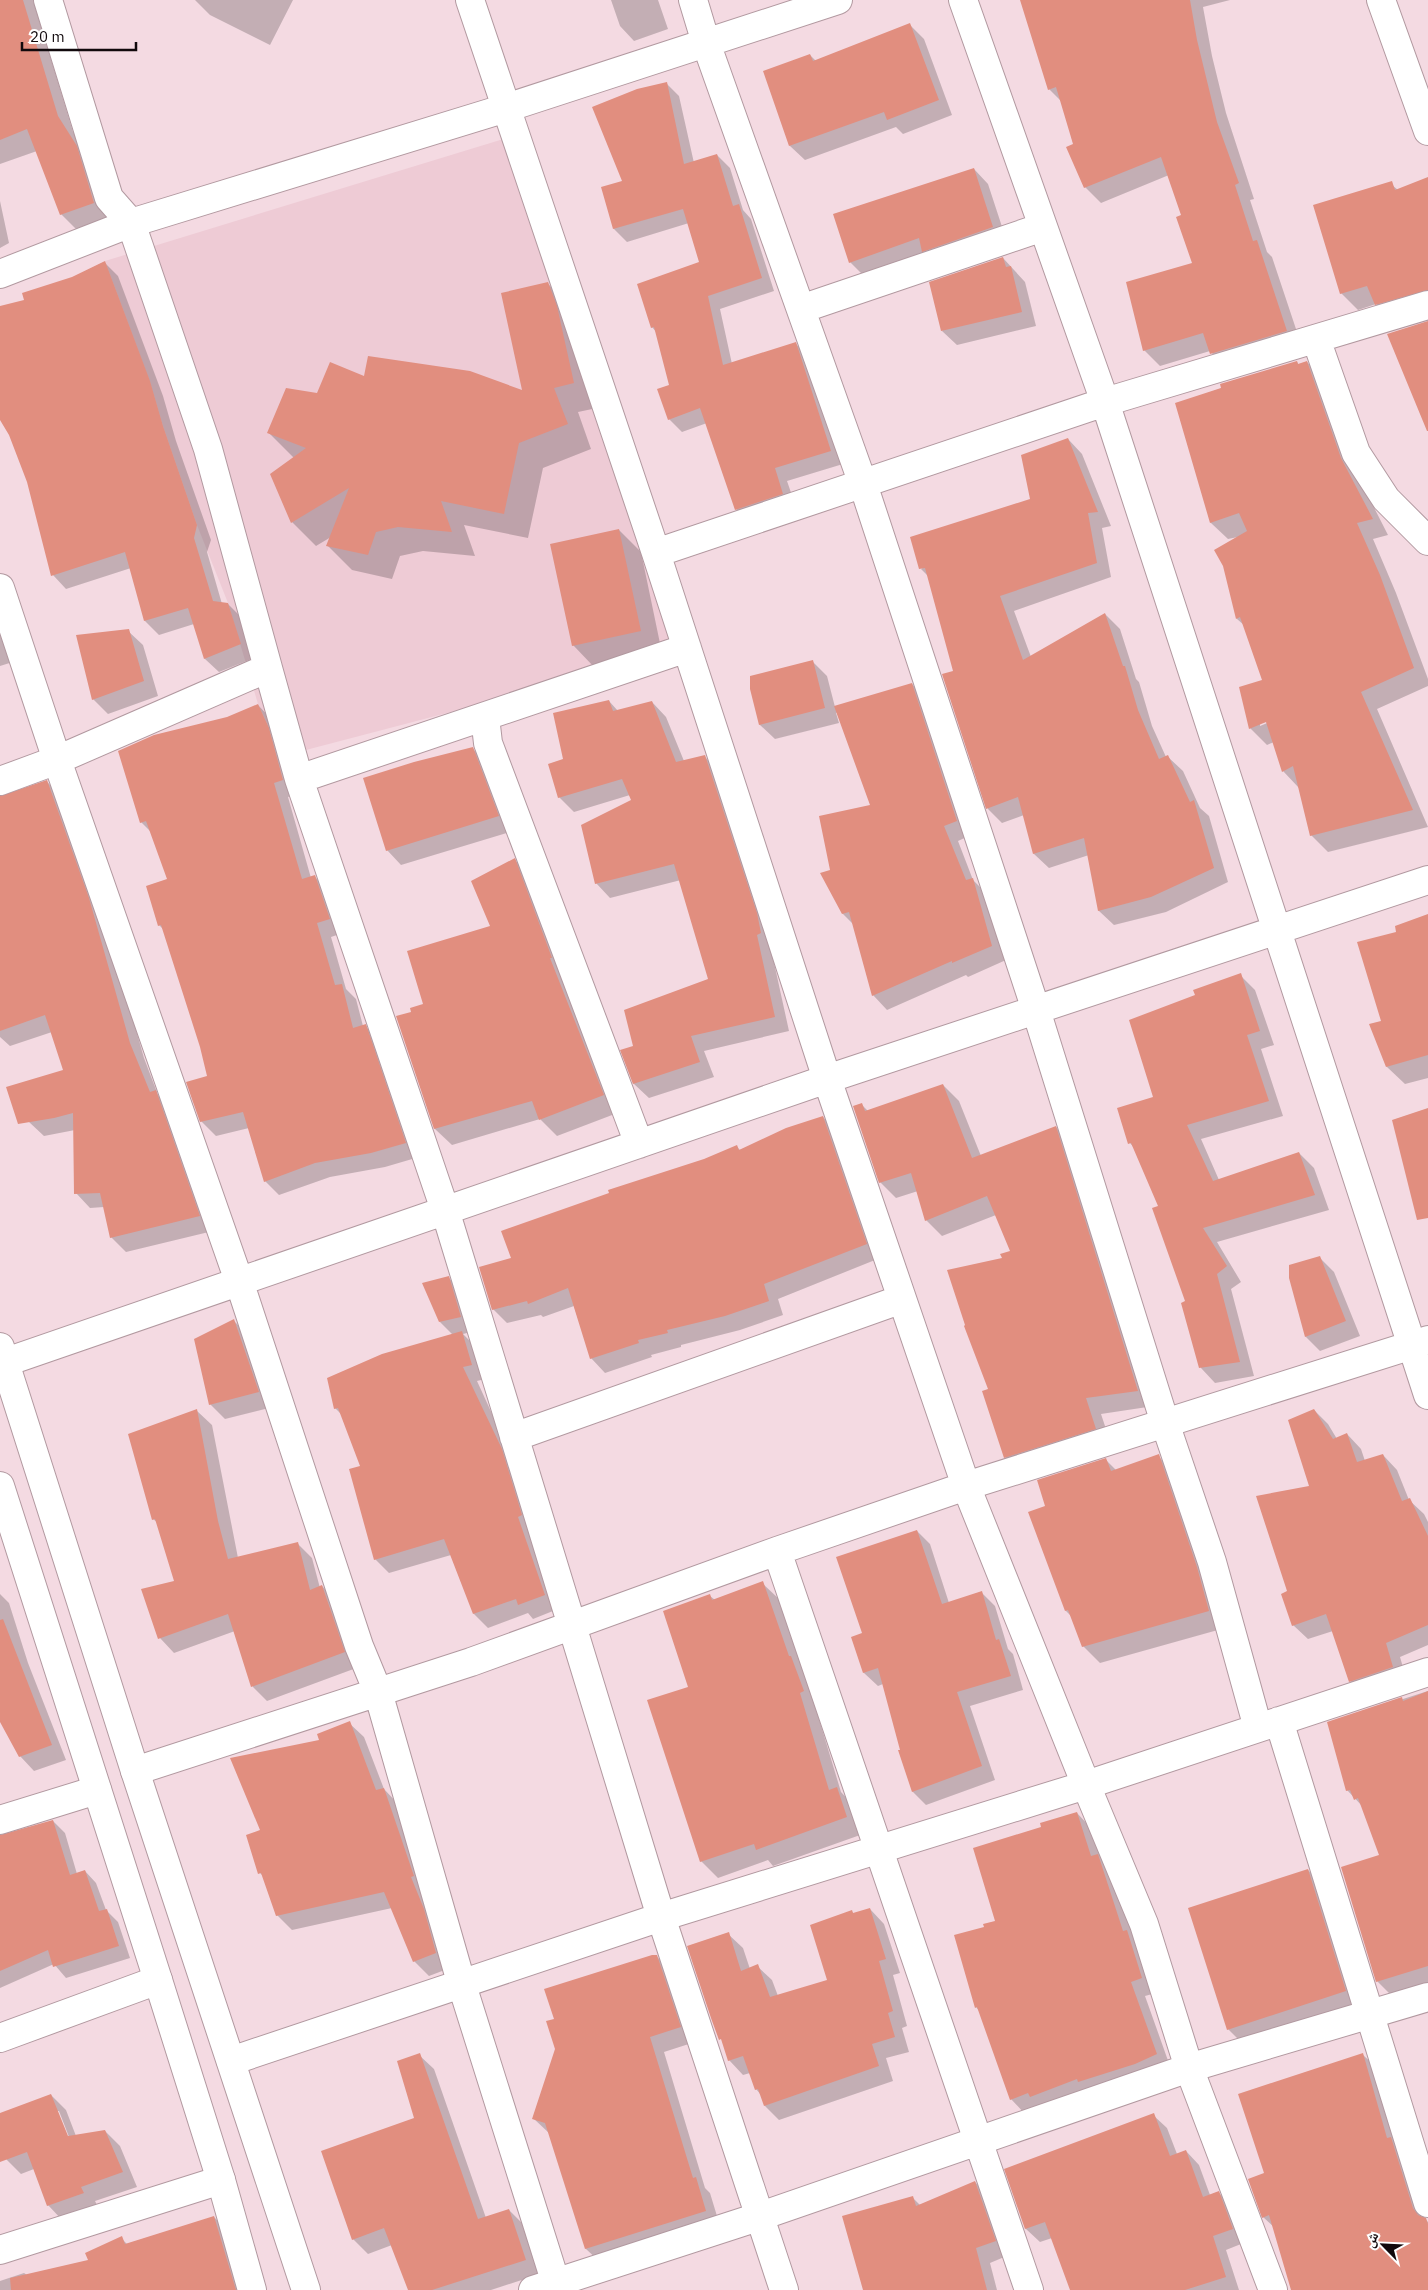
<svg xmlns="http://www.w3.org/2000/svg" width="1428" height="2290" font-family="'IBM Plex Sans','Noto Naskh Arabic',sans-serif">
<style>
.built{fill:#eecbd5}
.shadow{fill:#0003;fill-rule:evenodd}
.building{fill:#e18e7f}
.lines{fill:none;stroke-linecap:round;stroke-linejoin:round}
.street-casing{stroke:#b299a0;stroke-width:30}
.secondary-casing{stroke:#b299a0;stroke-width:30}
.street{stroke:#fff;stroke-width:28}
.secondary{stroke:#fff;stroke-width:28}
</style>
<rect width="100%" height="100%" fill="#f4dae2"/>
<path class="built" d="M523 133 683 651 283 756 258 704 228 603 197 525 163 426 150 382 105 261Z"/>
<path class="shadow" d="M0 0H33L73 132 91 162 108 217 76 229 61 214 37 151 0 164Z
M195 0H293L270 45 210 15Z
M611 0H658L668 29 634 41 620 26Z
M1022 0H1230L1203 7 1212 56 1226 113 1254 199 1250 200 1267 252 1272 257 1302 347 1227 369 1210 351 1160 366 1144 350 1193 264 1183 216 1169 175 1101 203 1085 187 1062 102 1049 89Z
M910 25 924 39 952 115 903 134 896 127 805 160 790 146 765 72 810 55 816 61Z
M666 83 679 96 694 163 717 155 730 168 743 210 751 219 774 291 720 309 732 364 795 343 808 356 843 464 787 481 796 507 749 522 736 509 707 423 682 432 669 419 670 386 657 333 652 327 701 263 689 223 627 242 614 229 602 188 624 181Z
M974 169 988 184 1007 242 865 277 850 262Z
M1428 179V310L1392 320 1376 304 1358 310 1341 293 1392 185 1398 190Z
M0 201 9 243 0 248Z
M1003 258 1025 282 1036 326 957 345 942 331Z
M104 262 118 276 163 396 176 441 211 540 207 552 222 604H228L242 618 254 658 219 672 205 659 194 624 159 635 145 621 131 568 66 589 53 575 28 482 10 434 0 418V308L25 301Z
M548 284 573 308 597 408 578 412 591 449 543 468 528 538 464 525 475 556 423 551 400 556 392 579 352 570 328 546 331 537 316 546 292 522 294 458 269 433 318 394 365 378 524 392Z
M1297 362 1299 365 1307 362 1324 379 1358 476 1388 535 1373 539 1396 593 1428 679V686L1377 709 1428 827 1328 852 1311 835 1299 788 1283 771 1274 742 1267 745 1250 728 1241 688 1264 681 1245 626 1237 619 1238 537 1228 539 1211 523 1176 404ZM1272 721 1260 726V723Z
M1068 439 1082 454 1111 526 1102 528 1111 577 1014 611 1031 657 1105 614 1120 629 1136 679 1139 682 1152 726 1166 757H1168L1183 771 1200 808 1209 816 1228 882 1166 912 1114 925 1099 911 1089 855 1049 868 1034 854 1024 815 1002 823 988 809 944 675 955 672 929 577 921 569 1032 499Z
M619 530 641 552 662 653 594 667 573 645Z
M0 627 16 661 0 666Z
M128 631 143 645 158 696 108 714 93 699Z
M812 661 827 676 835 707 912 684 926 699 971 835 958 841 973 880 987 894 1006 960 968 977 966 975 887 1010 873 995 853 924 843 914 832 871 871 806 838 712 836 713 839 723 775 739 760 725 751 689Z
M609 701 618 711 652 702 666 717 684 761 705 757 720 772 771 949 789 1031 704 1051 714 1077 649 1098 634 1084 622 1051 634 1047 710 980 681 880 610 898 596 883 632 801 630 795 574 812 559 797 565 760Z
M258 705 272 720 297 794 288 797 311 878 315 877 329 891 343 933 331 937 346 989 356 999 363 1026H365L380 1040 419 1157 385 1167 330 1177 279 1195 265 1181 249 1128 216 1136 201 1121 209 1076 202 1047 164 930 159 925 168 880 152 833 141 822 227 718Z
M473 749 487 763 513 831 401 865 387 850Z
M47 782 62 796 103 914 144 1058 158 1095 170 1106 213 1231 126 1252 111 1237 104 1207 90 1208 76 1193 75 1130 44 1136 29 1122 65 1071 52 1032 10 1046 0 1037V874Z
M515 860 531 876 620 1112 557 1136 540 1119 452 1145 435 1129 413 1013 425 1004 491 927Z
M1428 916V1078L1405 1084 1387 1067 1398 932Z
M1240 975 1255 990 1274 1045 1261 1049 1283 1116 1201 1139 1219 1180 1299 1153 1314 1168 1329 1210 1217 1242 1241 1282 1231 1289 1254 1376 1215 1383 1201 1368 1183 1304 1187 1302 1159 1206 1135 1149 1130 1143 1154 1097 1197 996Z
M943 1085 959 1101 981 1156 1056 1127 1071 1143 1154 1406 1101 1414 1111 1444 1021 1473 1005 1457 990 1390 1004 1259 1012 1252 996 1215 942 1236 926 1220 918 1191 896 1198 880 1182 862 1105 868 1111Z
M823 1117 837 1132 880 1258 778 1299 783 1315 740 1330 681 1345V1347L651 1355 652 1357 605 1373 591 1358 574 1306 543 1317 541 1315 507 1323 493 1309 513 1259 704 1160 737 1147 740 1150Z
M1319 1257 1334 1272 1360 1336 1320 1351 1306 1337Z
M448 1277 463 1292 475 1331 463 1334 476 1347 485 1379 477 1381 515 1464 558 1609 533 1619 528 1613 488 1628 474 1614 451 1555 389 1573 375 1559 362 1467 343 1416 335 1408 453 1335 440 1322Z
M233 1320 248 1335 273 1407 225 1419 210 1404Z
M1314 1410 1328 1424 1337 1439 1347 1434 1361 1449 1365 1461 1383 1455 1397 1470 1409 1500 1424 1514 1428 1522V1645L1400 1657 1407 1681 1364 1695 1350 1681 1333 1631 1308 1639 1293 1625 1289 1592 1311 1487Z
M197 1411 212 1425 238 1558 298 1544 312 1558 320 1588 322 1586 337 1601 359 1667 267 1701 253 1687 235 1631 174 1653 160 1638 176 1582 158 1523 153 1519Z
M1158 1456 1175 1473 1225 1628 1100 1663 1083 1646 1072 1617 1066 1611 1046 1506 1106 1460 1117 1471Z
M917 1531 930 1544 949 1603 981 1592 995 1606 1008 1649 1013 1654 1023 1690 970 1706 995 1780 926 1805 913 1792 883 1684 878 1686 864 1673 853 1638 863 1634Z
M762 1583 779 1599 820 1708 816 1709 841 1792 853 1805 863 1834 773 1866 768 1860 718 1878 701 1861 690 1688 710 1596 715 1600Z
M0 1594 9 1603 28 1663 66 1760 34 1771 20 1756 0 1720Z
M1428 1691V1985L1392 1996 1377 1981 1380 1856 1363 1807 1347 1790 1328 1723Z
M349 1723 364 1737 384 1789 398 1804 450 1968 429 1976 414 1961 392 1908 292 1930 277 1915 264 1877 260 1873 262 1831Z
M1077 1813 1091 1828 1101 1858 1112 1870 1156 1993 1145 1996 1171 2069 1025 2114 1011 2099 980 2012 976 2007 985 1928 997 1922 1042 1828Z
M53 1821 65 1833 77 1874 85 1871 96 1883 106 1910 118 1922 130 1958 66 1978 54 1964 0 1988V1836Z
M1308 1870 1330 1892 1367 2013 1250 2051 1228 2029Z
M870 1909 884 1924 900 1973 893 1975 907 2026 902 2028 909 2052 886 2058 893 2081 779 2120 765 2106 761 2095 756 2089 750 2073 743 2075 729 2060 728 1934 743 1948 750 1969 757 1966 772 1980 778 1996 829 1981 852 1912 854 1914Z
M657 1957 672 1971 695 2042 664 2052 705 2188 710 2193 720 2226 601 2263 586 2249 550 2134 533 2118 556 2049V2020Z
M419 2055 434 2069 486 2218 509 2210 524 2225 540 2274 491 2290H410L392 2245 368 2254 353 2239 415 2119Z
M1363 2055 1377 2068 1425 2219 1428 2222V2290H1293L1275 2228 1263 2217 1266 2173Z
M51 2095 66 2110 76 2136 105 2131 120 2146 137 2187 95 2201 98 2207 62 2220 48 2205 34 2169 21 2174 6 2159 0 2149V2114ZM57 2111H59L71 2142 69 2143Z
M1153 2115 1167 2128 1177 2154 1186 2151 1199 2165 1210 2195 1218 2192 1232 2206 1246 2242 1226 2250 1239 2290H1071L1052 2238 1040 2242 1026 2229 1006 2170Z
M975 2182 990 2197 1009 2255 990 2263 997 2290H866L913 2198 920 2205Z
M214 2217 228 2231 245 2290H0V2281L24 2273 27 2275 90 2261 121 2238 127 2244Z"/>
<path class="building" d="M0 0H23L58 116 77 146 94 203 60 215 27 129 0 140Z
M1020 0H1190L1197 40 1217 122 1239 183 1235 185 1253 241 1257 240 1287 331 1210 354 1203 333 1143 351 1126 282 1192 263 1176 217 1181 215 1161 157 1084 188 1066 147 1073 144 1056 87 1048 90Z
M910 23 939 100 887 120 884 112 789 146 763 71 810 54 813 61Z
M667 82 684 164 717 154 733 206 739 204 762 278 708 296 723 365 796 342 831 451 775 468 783 494 735 510 700 408 668 420 657 389 669 385 654 327 651 328 637 284 699 262 683 209 613 229 601 187 622 181 592 107 637 89Z
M974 168 993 227 922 252 919 238 849 263 833 214Z
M1428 177V290L1375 305 1367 286 1340 294 1313 205 1392 181 1395 190Z
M1003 257 1006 267 1011 266 1022 312 941 331 929 282Z
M105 261 150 381 163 426 197 525 194 538 213 601 228 603 241 644 204 659 188 608 144 621 125 552 51 576 27 482 9 435 0 420V306L24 300 22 293 72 277Z
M548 282 557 306 574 383 554 388 568 424 519 443 504 514 441 501 452 532 398 527 376 532 368 555 326 546 349 488 291 523 270 474 306 448 267 433 286 388 317 393 330 362 364 376 368 356 470 371 522 390 501 293Z
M1428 321V431H1427L1387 334Z
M1297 361 1298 364 1307 361 1341 458 1373 519 1357 523 1380 575 1414 668 1361 692 1413 810 1310 836 1293 766 1282 772 1266 722 1249 729 1239 687 1262 680 1240 617 1236 619 1223 566 1214 550 1247 531 1239 513 1210 523 1175 403 1221 388 1220 384Z
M1068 438 1098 512 1088 513 1097 563 1000 596 1023 660 1105 613 1123 666H1125L1138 710 1159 759 1168 755 1190 802 1194 800 1214 868 1151 897 1098 911 1084 838 1033 854 1018 797 986 809 942 674 953 671 925 568 919 569 910 537 1030 499 1021 455Z
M619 529 641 631 572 646 550 544Z
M129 629 144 681 92 700 76 635Z
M813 660 825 708 759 725 750 689V676Z
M912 683 957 821 944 826 966 880 973 878 992 946 952 963V961L872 996 849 912 842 914 820 873 830 870 819 816 870 805 834 706Z
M609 700 613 711 652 701 676 762 705 755 757 913 761 933 757 935 775 1017 691 1036 700 1062 633 1084 620 1050 633 1046 624 1010 708 979 674 864 595 884 581 825 631 800 622 779 558 798 548 764 563 759 553 713Z
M258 704 269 728 283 780 274 783 302 879 315 875 330 919 317 923 335 985 342 984 353 1028 366 1024 406 1143 371 1153 315 1163 264 1182 243 1112 200 1122 186 1082 207 1076 200 1047 161 925 158 926 146 886 167 879 146 821 140 823 118 751 154 735 227 717Z
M473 747 499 816 386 851 363 778 414 762Z
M47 780 89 898 130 1043 150 1092 156 1090 200 1216 110 1238 100 1193 74 1194 73 1113 54 1118 18 1124 6 1087 63 1070 45 1015 0 1031V796Z
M515 858 552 958H550L604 1095 539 1120 532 1101 434 1129 396 1016 411 1012 410 1008 423 1004 407 951 490 926 471 881Z
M1428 914V1055L1386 1067 1369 1024 1381 1021 1357 942 1396 932 1395 926Z
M1241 973 1260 1031 1247 1035 1269 1101 1187 1125 1213 1181 1299 1152 1315 1195 1203 1228 1227 1266 1217 1274 1240 1362 1199 1368 1181 1303 1185 1301 1152 1208 1158 1206 1131 1143 1128 1144 1117 1108 1153 1097 1129 1020 1195 995 1193 990Z
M943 1084 972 1158 1056 1126 1138 1391 1086 1398 1096 1429 1004 1458 982 1391 988 1389 964 1326 965 1325 947 1270 1002 1258 1000 1254 1010 1251 987 1196 925 1221 911 1173 879 1183 853 1106 862 1103 865 1111Z
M1428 1108V1218L1417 1220 1392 1120Z
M823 1116 867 1244 764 1284 769 1301 725 1316 667 1330 668 1333 638 1340 639 1343 590 1359 568 1288 528 1304 527 1301 492 1310 479 1267 511 1258 501 1231 609 1193 608 1190 704 1159 737 1145 739 1150 786 1128Z
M1320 1256 1346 1321 1305 1337 1289 1278V1265Z
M449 1276 461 1317 439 1322 422 1283Z
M234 1319 259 1392 209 1405 194 1339Z
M462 1331 472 1365 463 1367 502 1449 522 1515 518 1517 545 1595 518 1605 516 1599 473 1614 444 1539 374 1560 349 1469 360 1466 338 1408 334 1409 327 1378 382 1354Z
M197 1409 218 1521 228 1559 298 1542 310 1590 322 1585 345 1652 251 1687 228 1614 158 1639 141 1589 174 1581 155 1519 152 1520 128 1434Z
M1314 1409 1333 1439 1347 1433 1357 1462 1383 1454 1402 1501 1410 1498 1428 1536V1625L1386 1643 1393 1667 1349 1682 1326 1614 1292 1626 1281 1594 1287 1591 1256 1496 1309 1486 1288 1420Z
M1159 1454 1197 1567 1209 1611 1082 1647 1068 1610 1065 1611 1028 1512 1045 1506 1037 1480 1106 1458 1111 1471Z
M917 1530 942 1604 982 1591 996 1640 999 1639 1011 1676 957 1692 982 1766 912 1792 898 1750H900L878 1668 863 1673 851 1637 862 1633 836 1557Z
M763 1581 789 1656H791L804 1691 800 1693 829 1790 837 1787 847 1817 756 1850 754 1844 700 1862 647 1700 688 1687 663 1611 710 1594 712 1600Z
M3 1619 52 1745 19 1757 0 1722V1620Z
M1428 1691V1966L1376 1982 1341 1867 1379 1855 1358 1798 1354 1800 1350 1790 1346 1791 1327 1722 1402 1697 1403 1701Z
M350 1721 376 1790 384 1788 414 1876 411 1877 424 1909 436 1953 413 1962 384 1892 276 1916 261 1873 258 1874 246 1835 260 1830 230 1758 319 1740 317 1734Z
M1077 1812 1091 1856 1098 1854 1123 1931 1127 1930 1142 1978 1131 1982 1157 2054 1135 2064 1078 2082 1077 2079 1030 2097 1028 2093 1010 2100 977 2007 975 2008 954 1935 984 1927 983 1924 995 1921 973 1848 1041 1827 1040 1823Z
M53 1820 70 1875 85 1870 99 1911 107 1909 119 1946 53 1967 48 1950 0 1971V1835Z
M1308 1869 1346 1991 1227 2030 1188 1908Z
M870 1908 886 1959 879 1961 893 2011 888 2013 895 2037 872 2044 879 2066 764 2106 758 2089 755 2090 743 2056 728 2061 721 2039 719 2040 711 2018 687 1946 729 1932 741 1971 758 1964 770 1997 827 1980 810 1925 852 1910 853 1913Z
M652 1955H657L681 2027 650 2037 693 2178 696 2177 706 2211 585 2249 545 2123 532 2119 555 2049 546 2021 554 2019 544 1989Z
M420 2053 478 2219 509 2209 526 2260 432 2290H408L384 2228 352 2240 321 2151 414 2118 397 2061Z
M1363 2053 1387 2138 1391 2137 1413 2208 1418 2215 1426 2218 1428 2224V2290H1291L1269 2215 1262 2218 1248 2179 1264 2173 1238 2094Z
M51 2094 68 2136 105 2130 123 2172 81 2187 84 2193 47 2206 27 2152 0 2162V2113Z
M1154 2113 1170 2156 1186 2150 1203 2197 1219 2191 1233 2229 1213 2236 1226 2277 1185 2290H1070L1045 2222 1025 2229 1004 2169Z
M975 2181 996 2241 976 2248 987 2290H863L842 2216 913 2196 916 2206Z
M214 2216 236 2290H11L10 2278 88 2260 85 2253 122 2236 125 2244Z"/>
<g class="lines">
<g class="street-casing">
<path id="street" d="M470 0 656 553 827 1079 966 1486 1086 1785 1144 1924 1189 2068 1273 2290
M693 0 706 43 863 484 1036 1010 1165 1423 1212 1562 1258 1728
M963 0 1105 402 1428 1395
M1381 0 1428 131
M0 274 131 223 506 108 838 0
M801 309 1043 227
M1316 339 1356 453 1386 499 1428 541
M656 553 1105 402 1428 305
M0 588 57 760 239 1281 359 1646 378 1692 461 1982 558 2290
M268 668 299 779 445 1210 661 1917 784 2290
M485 717 488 743 639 1144
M299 779 687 648
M0 781 57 760 268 668 208 449 131 223 109 198 48 0
M0 1364 827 1079 1428 880
M514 1437 902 1299
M777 1551 1029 2290
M1279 1721 1428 2203
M135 1771 471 1662 777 1551 966 1486 1428 1340
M0 1820 97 1790
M0 2038 158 1980
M231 2061 661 1917 1086 1785 1428 1672
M0 2250 221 2180
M533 2290 758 2217 1189 2068 1428 1997"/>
</g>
<g class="secondary-casing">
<path id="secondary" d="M0 1347 135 1771 306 2290
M0 1486 158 1980 221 2180 252 2290"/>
</g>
<use href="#street" class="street"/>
<use href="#secondary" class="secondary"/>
</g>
<g transform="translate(1383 2245) rotate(294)" stroke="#ffffff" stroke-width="4" paint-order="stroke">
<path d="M0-4L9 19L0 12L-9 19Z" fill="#11090c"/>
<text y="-8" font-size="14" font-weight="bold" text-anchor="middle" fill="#11090c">ش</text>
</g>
<path d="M22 42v8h114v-8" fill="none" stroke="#11090c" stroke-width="2.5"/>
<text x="30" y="42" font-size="15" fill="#11090c" stroke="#ffffff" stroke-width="4" paint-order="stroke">20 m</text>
</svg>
